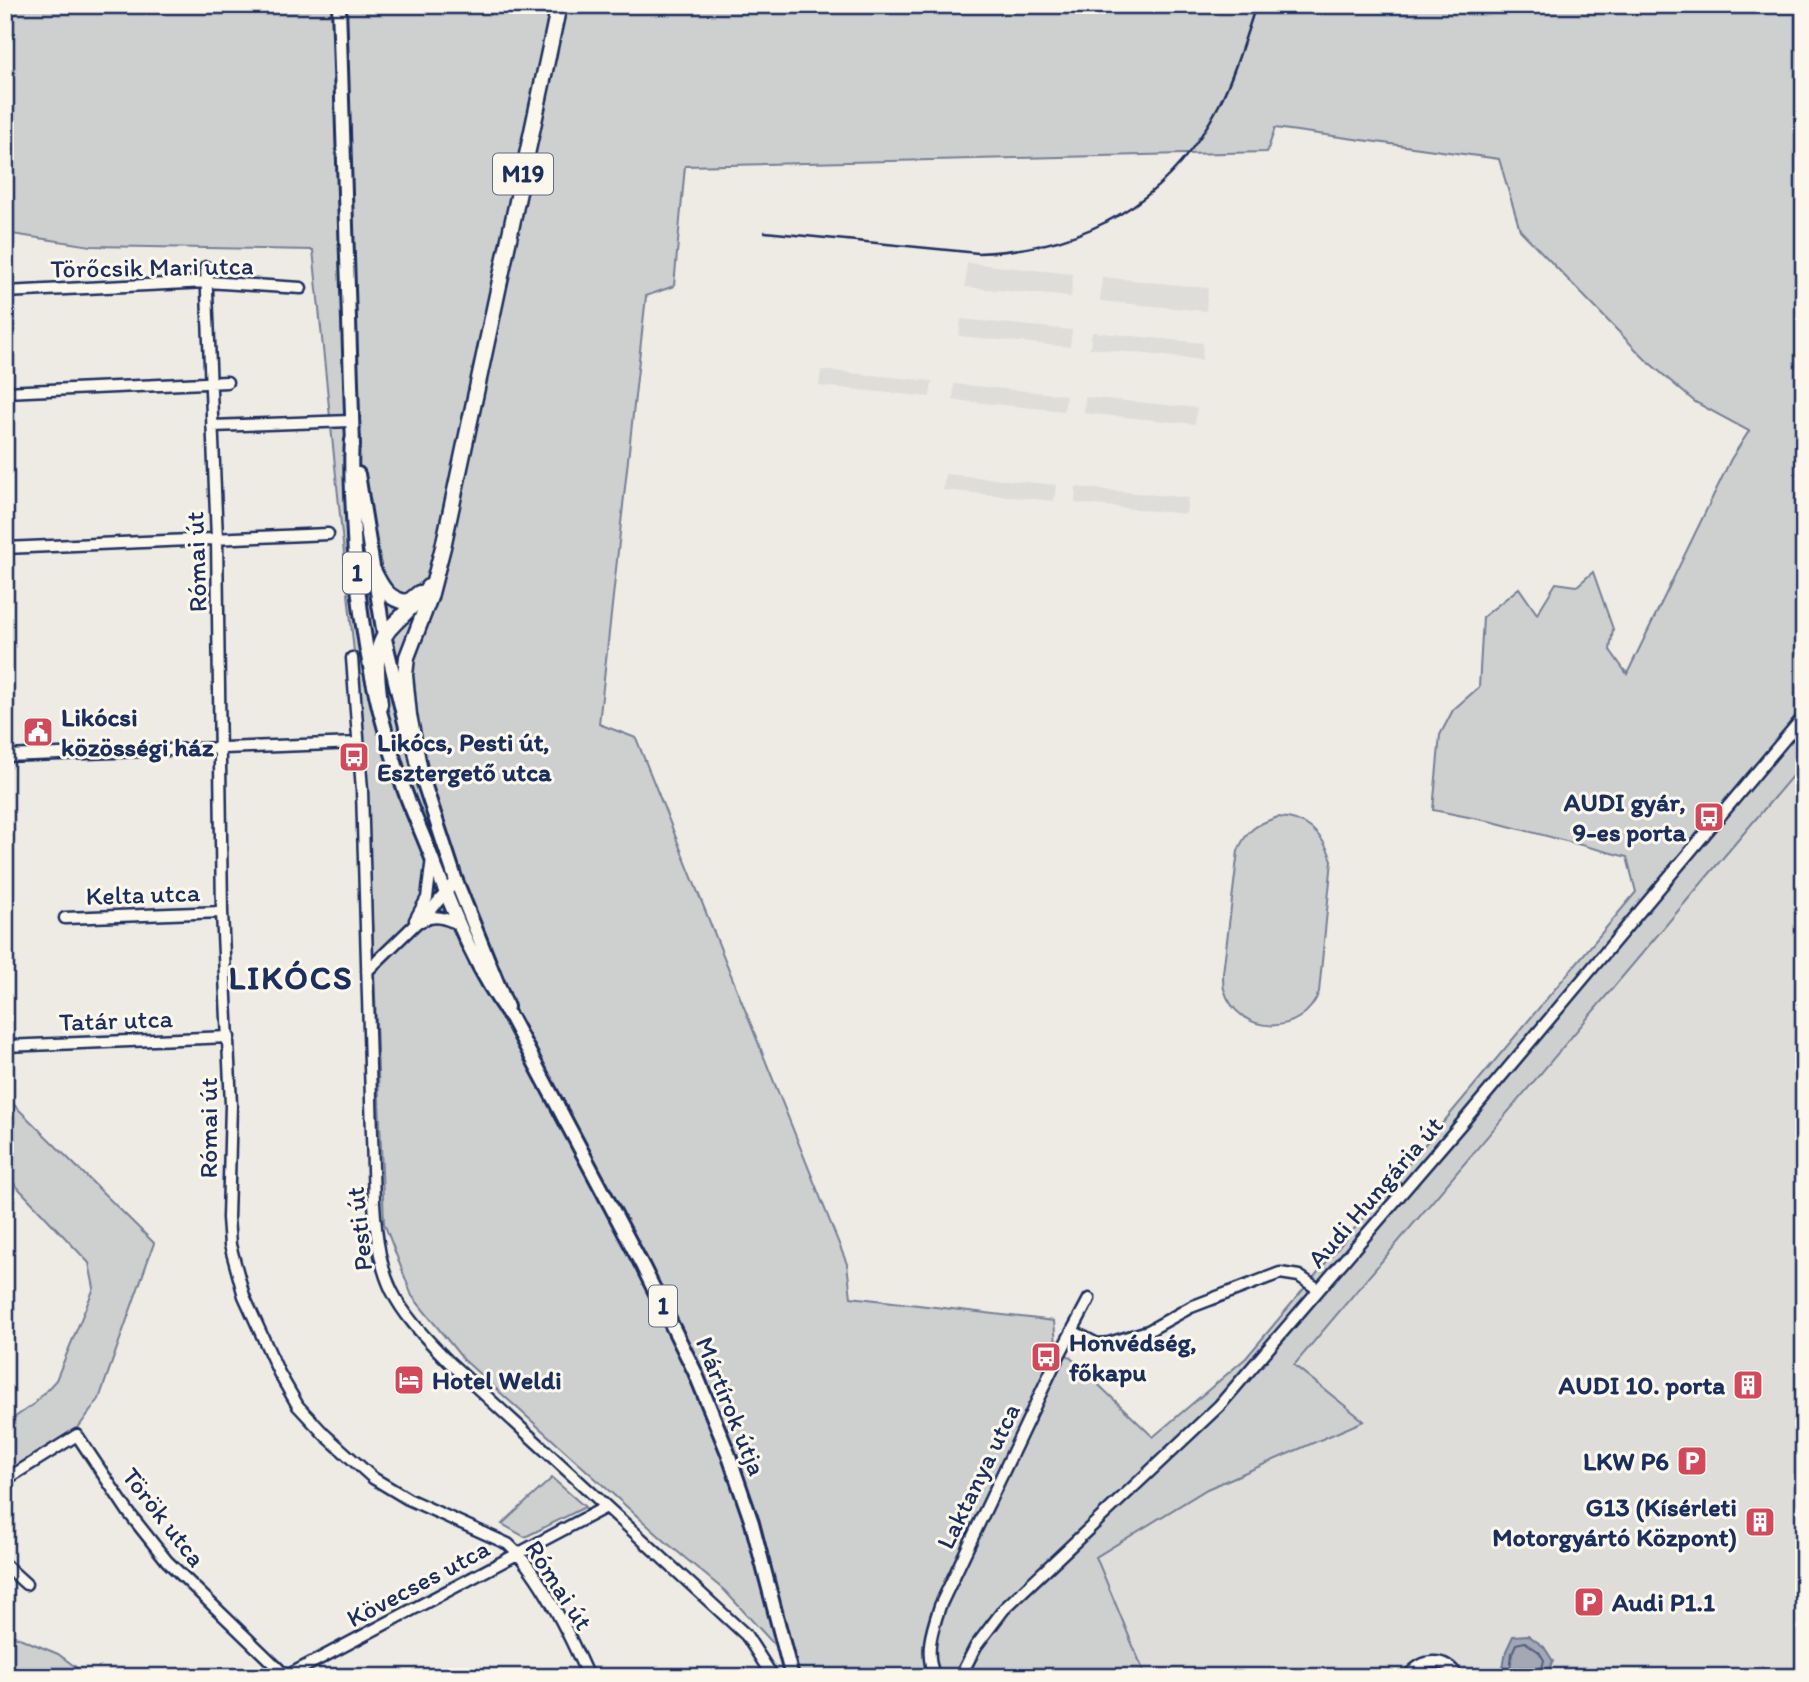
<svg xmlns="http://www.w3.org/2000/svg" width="1809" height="1682" font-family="Itim,sans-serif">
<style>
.built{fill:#deddda}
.green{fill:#cecfcf;stroke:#747f96;stroke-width:2;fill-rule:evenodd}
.water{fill:#a3a8b4;stroke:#6d7892;stroke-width:2}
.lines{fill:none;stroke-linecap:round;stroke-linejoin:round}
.shore{stroke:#515f80;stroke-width:2}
.minor-casing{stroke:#1b2f5e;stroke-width:15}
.major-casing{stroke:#1b2f5e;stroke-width:18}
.highway-casing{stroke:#1b2f5e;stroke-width:19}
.minor{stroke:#fbf7ec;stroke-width:10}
.major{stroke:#fbf7ec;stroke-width:12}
.highway{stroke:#fbf7ec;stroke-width:14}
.rail{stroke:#1b2f5e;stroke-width:2.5}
.labels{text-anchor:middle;stroke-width:6;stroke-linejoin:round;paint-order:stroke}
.shield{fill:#fbf7ec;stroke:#5e6b89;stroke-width:2}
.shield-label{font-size:24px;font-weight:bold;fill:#1b2f5e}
.street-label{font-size:26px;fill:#1b2f5e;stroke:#fbf7ec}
.poi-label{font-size:26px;font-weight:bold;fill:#1b2f5e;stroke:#fbf7ec;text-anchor:start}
.district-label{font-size:33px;font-weight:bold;letter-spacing:2px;fill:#1b2f5e;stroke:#fbf7ec}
</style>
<rect width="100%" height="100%" fill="#eeebe4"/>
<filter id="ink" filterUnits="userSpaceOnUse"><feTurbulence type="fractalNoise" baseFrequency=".0143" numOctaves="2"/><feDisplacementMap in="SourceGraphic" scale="14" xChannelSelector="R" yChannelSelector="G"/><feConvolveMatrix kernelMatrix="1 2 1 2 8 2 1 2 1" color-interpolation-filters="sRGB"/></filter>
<g filter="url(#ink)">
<path class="built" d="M967 263 1073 274 1071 297 965 287Z
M1102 277 1208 288 1206 311 1100 301Z
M961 319 1072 330 1070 347 959 336Z
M1092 332 1203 343 1202 360 1090 348Z
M821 370 932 381 930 397 819 386Z
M954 384 1066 395 1064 411 953 400Z
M1085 397 1197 408 1195 424 1084 413Z
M945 474 1056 485 1054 501 943 490Z
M1076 487 1188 498 1186 514 1075 503Z
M1804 762V1677H1146L1096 1557 1207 1489 1364 1422 1294 1365Z"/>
<path class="green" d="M5 5H1804V762L1294 1365 1364 1421 1207 1489 1096 1557 1146 1677H804L725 1591 667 1543 463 1359 412 1296 384 1223 366 770 313 250 91 246 5 233ZM1275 128 1499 159 1520 230 1646 360 1695 402 1749 431 1731 459 1627 674 1610 650 1613 629 1593 572 1577 586 1556 583 1537 614 1519 588 1483 617 1479 687 1453 710 1440 735 1433 810 1493 822 1627 857 1636 892 1246 1358 1153 1437 1056 1344 1054 1321 851 1297 847 1264 636 738 599 724 646 296 674 286 685 166 1267 152Z
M1278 817C1307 818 1323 834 1332 860L1319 992C1303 1037 1238 1037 1224 989 1223 985 1223 978 1223 973L1238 851C1246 830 1257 824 1278 817Z
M5 1096 154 1243 99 1399 75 1432 5 1476V1424L34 1404 56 1380 94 1288 89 1263 5 1174Z
M552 1478 585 1507 525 1537 502 1524Z
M5 1632 58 1654 89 1677H5Z"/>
<path class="water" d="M1528 1635 1544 1647 1553 1661 1546 1675 1510 1677 1502 1675 1506 1651 1513 1636Z"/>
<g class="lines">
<path class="shore" d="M1509 1677 1512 1653 1516 1644 1525 1642 1539 1652 1544 1660 1540 1677"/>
<g class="minor-casing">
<path id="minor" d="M206 267 217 539 222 912 231 1105 228 1218 230 1245 244 1296 279 1373 298 1406 324 1434 373 1478 408 1499 508 1544C541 1574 570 1636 588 1677
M5 292 207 282 301 288
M5 392 227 382
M212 426 351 421
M5 548 328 534
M352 658 362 790 374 1203C379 1284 392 1304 448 1361L746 1635 773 1677
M5 756 358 743
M65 918 222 912
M415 920 427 898 432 858
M421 921C435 914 445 918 458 924
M367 971 435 905 456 881
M5 1046 229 1037
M1072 1331 1097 1344 1109 1343 1148 1331 1191 1307 1280 1273 1299 1276 1318 1289
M5 1480 77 1435 129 1513 167 1561 287 1677
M5 1565 26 1584
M285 1677 606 1507
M935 1677C924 1653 932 1630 940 1606L1055 1363 1089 1299
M960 1677 976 1646 1004 1609 1219 1406 1462 1123 1804 716
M1408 1677C1422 1658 1445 1656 1458 1677"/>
</g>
<g class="major-casing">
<path id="major" d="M339 5 353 446
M352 440C350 465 352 490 353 515 356 611 373 707 407 797 415 818 425 839 433 861 455 916 476 970 511 1018L643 1267 695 1372 728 1453 752 1523 792 1677
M358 474 384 635 407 731
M419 768 456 881 507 1007"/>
</g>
<g class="highway-casing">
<path id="highway" d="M372 568C380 584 387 601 408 602L419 593
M380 704C377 673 370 646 395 623 407 611 419 601 428 587
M421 776 409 715 405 675 407 657 430 597 443 547 559 5"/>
</g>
<use href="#minor" class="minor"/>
<use href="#major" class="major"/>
<use href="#highway" class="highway"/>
<path class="rail" d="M765 232 978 253C1086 249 1169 202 1219 105 1235 73 1245 38 1256 5"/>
</g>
</g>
<defs>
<g id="civic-square" transform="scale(1.575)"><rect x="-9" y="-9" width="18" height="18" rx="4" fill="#d1495b" stroke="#fbf7ec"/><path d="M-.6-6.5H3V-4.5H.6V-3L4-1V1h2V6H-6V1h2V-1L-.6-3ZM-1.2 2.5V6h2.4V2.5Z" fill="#fff"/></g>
<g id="bus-square" transform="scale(1.575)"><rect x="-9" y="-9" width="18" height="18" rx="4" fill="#d1495b" stroke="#fbf7ec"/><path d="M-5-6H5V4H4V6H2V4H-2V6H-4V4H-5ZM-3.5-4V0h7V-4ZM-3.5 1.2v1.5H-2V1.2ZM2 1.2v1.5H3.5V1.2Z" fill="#fff"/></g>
<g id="hotel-square" transform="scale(1.575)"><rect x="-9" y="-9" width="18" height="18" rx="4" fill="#d1495b" stroke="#fbf7ec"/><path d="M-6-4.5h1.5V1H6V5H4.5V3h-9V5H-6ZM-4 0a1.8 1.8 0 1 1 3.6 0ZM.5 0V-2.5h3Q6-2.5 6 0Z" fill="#fff"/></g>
<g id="building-square" transform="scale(1.575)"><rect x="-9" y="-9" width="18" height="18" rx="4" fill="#d1495b" stroke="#fbf7ec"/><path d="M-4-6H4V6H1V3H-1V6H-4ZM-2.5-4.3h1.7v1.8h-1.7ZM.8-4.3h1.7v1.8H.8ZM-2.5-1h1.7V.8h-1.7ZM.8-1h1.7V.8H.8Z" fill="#fff"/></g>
<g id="parking-square" transform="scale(1.575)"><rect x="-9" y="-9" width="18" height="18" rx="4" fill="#d1495b" stroke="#fbf7ec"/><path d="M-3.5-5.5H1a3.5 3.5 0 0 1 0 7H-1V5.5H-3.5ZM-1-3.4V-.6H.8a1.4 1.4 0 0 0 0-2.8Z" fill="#fff"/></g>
</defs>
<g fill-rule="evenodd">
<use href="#civic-square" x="38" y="732"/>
<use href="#bus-square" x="354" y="757"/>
<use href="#bus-square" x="1709" y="817"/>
<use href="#bus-square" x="1046" y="1357"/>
<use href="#hotel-square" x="409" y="1380"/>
<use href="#building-square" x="1748" y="1385"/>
<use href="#parking-square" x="1692" y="1461"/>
<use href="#building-square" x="1760" y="1522"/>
<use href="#parking-square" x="1589" y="1602"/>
</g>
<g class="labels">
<g class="shield">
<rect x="493" y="153.5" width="60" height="41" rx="5"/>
<rect x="343" y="552.5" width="28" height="41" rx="5"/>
<rect x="649" y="1285.5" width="28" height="41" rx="5"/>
</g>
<g class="shield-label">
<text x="523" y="182">M19</text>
<text x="357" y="581">1</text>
<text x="663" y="1314">1</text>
</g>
<g class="street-label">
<text transform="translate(152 267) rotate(-1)" y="9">Törőcsik Mari utca</text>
<text transform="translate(196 562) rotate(-92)" y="9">Római út</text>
<text transform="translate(143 894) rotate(-2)" y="9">Kelta utca</text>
<text transform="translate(116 1020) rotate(-2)" y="9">Tatár utca</text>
<text transform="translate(208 1128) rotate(-90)" y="9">Római út</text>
<text transform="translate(1375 1192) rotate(-49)" y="9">Audi Hungária út</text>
<text transform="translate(359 1229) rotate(-96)" y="9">Pesti út</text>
<text transform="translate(731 1406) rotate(68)" y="9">Mártírok útja</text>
<text transform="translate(978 1476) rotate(-64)" y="9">Laktanya utca</text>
<text transform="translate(164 1517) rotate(52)" y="9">Török utca</text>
<text transform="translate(418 1583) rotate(-28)" y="9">Kövecses utca</text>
<text transform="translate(559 1585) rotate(57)" y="9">Római út</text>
</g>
<g class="poi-label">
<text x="61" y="726">Likócsi<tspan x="61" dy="30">közösségi ház</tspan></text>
<text x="377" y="751">Likócs, Pesti út,<tspan x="377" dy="30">Esztergető utca</tspan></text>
<text x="1686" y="811" text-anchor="end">AUDI gyár,<tspan x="1686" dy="30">9-es porta</tspan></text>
<text x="1069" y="1351">Honvédség,<tspan x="1069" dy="30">főkapu</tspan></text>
<text x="432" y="1389">Hotel Weldi</text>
<text x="1725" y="1394" text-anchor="end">AUDI 10. porta</text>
<text x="1669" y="1470" text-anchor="end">LKW P6</text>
<text x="1737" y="1516" text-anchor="end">G13 (Kísérleti<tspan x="1737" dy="30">Motorgyártó Központ)</tspan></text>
<text x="1612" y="1611">Audi P1.1</text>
</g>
<g class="district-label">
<text x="291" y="989">LIKÓCS</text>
</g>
</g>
<rect width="1809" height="1682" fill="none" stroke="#fbf7ec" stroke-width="28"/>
<rect x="14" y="14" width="1781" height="1654" fill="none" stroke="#1b2f5e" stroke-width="2.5" filter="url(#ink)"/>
</svg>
